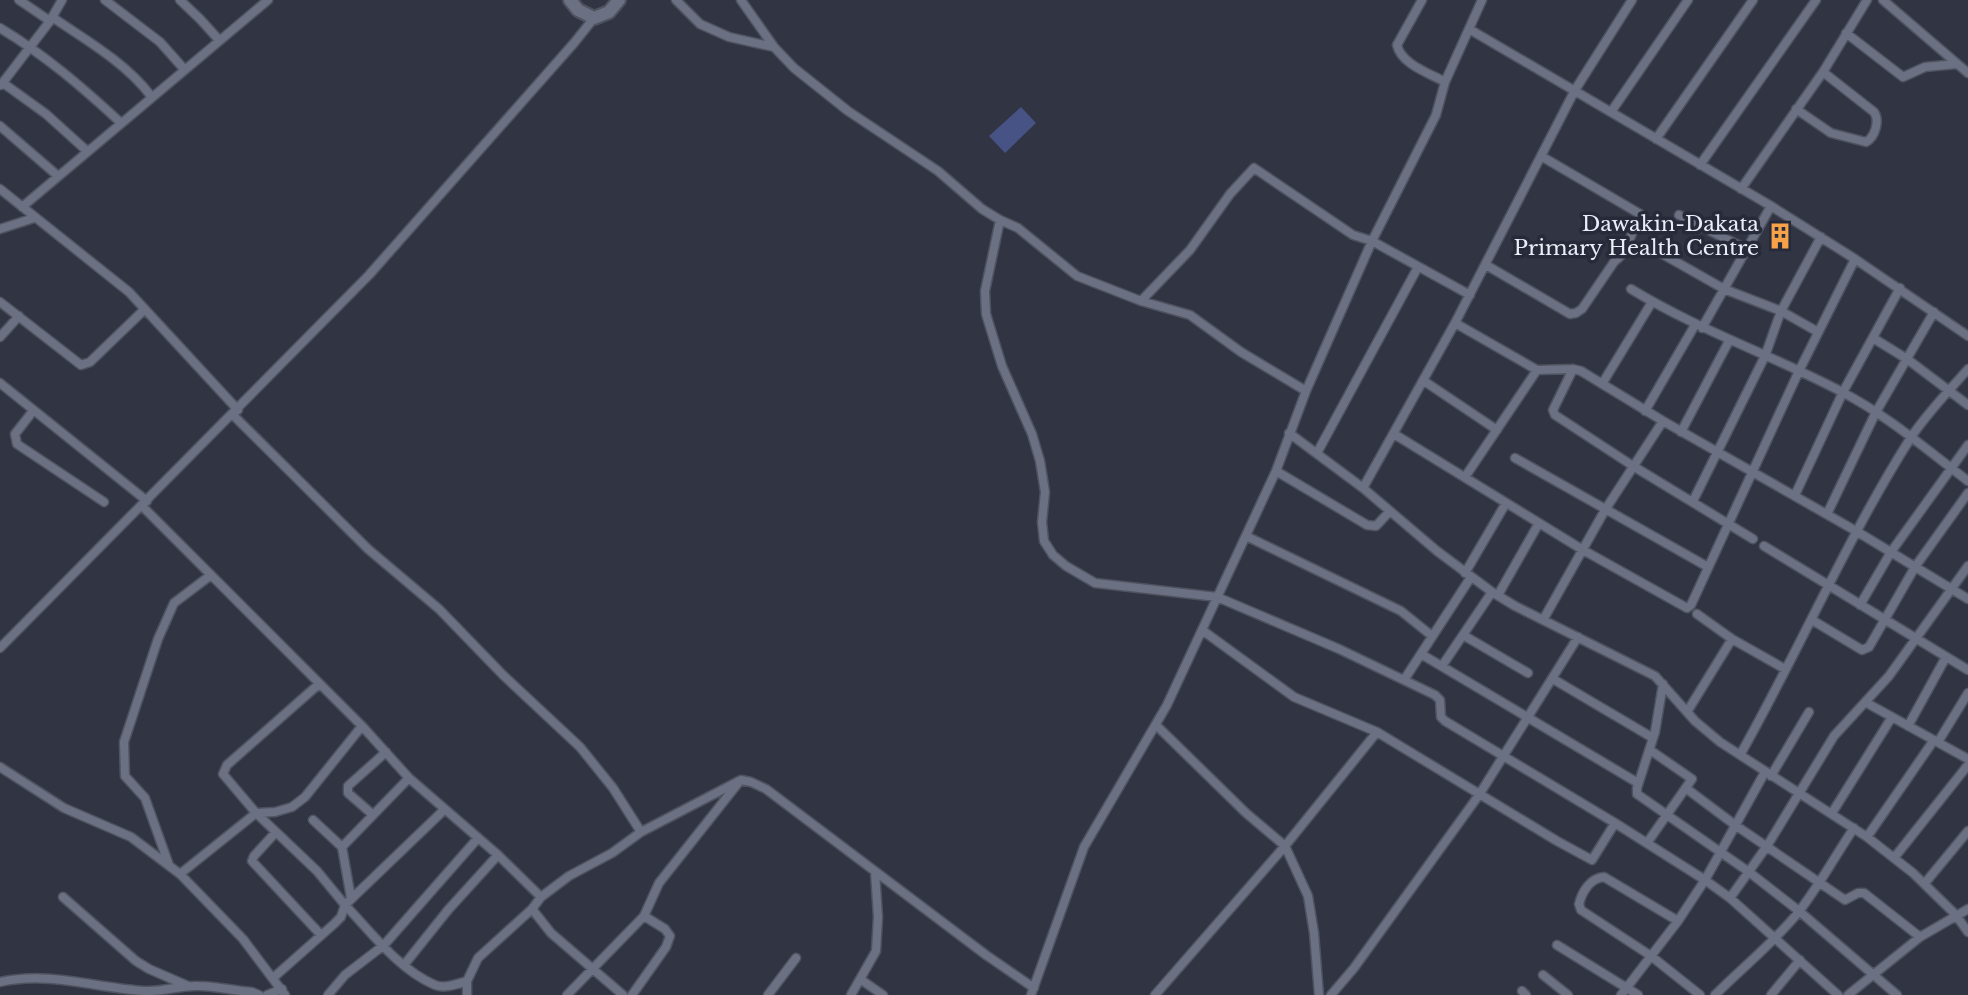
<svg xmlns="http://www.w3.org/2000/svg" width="1968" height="995" font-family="'Libre Baskerville',serif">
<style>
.green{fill:#485385}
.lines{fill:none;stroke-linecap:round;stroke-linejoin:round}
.street-casing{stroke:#4f525f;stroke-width:11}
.secondary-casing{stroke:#4f525f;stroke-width:16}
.street{stroke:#6b7082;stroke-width:8}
.secondary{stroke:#6b7082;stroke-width:12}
.labels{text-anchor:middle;stroke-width:7;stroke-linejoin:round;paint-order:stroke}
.poi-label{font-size:21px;fill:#eaedf7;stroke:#262a39;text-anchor:end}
</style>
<rect width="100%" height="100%" fill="#303443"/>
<path class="green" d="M1021 107 1036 123 1005 153 989 136Z"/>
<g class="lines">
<g class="street-casing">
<path id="street" d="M19 0 50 21
M105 0 160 42 184 69
M180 0 200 19 219 40
M676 0 700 24 729 37 774 47
M741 0 774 47 794 68 848 111 938 171 982 209 1000 220 1018 228 1077 276 1141 301 1190 315 1241 352 1306 391
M1422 0 1397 45C1401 64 1429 73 1445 82
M1883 0 1968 73
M52 17C86 40 126 63 151 96
M0 28C45 55 82 87 120 122
M1469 29 1771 206 1855 259 1968 336
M1846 33 1903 77 1925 67 1957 64
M3 83 46 114 87 151
M1 85 50 21 62 0
M1796 109 1831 133 1866 142C1875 137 1880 121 1874 112L1823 72
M1611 112 1688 0
M0 126 58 176
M1656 139 1753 0
M1541 156 1640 214 1624 253
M1700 165 1816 0
M0 189 129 292 238 410
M1741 189 1823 72 1867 0
M22 207 268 0
M1679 215 1746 249
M1000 220 985 291 986 314 1002 366 1032 434 1040 461 1045 492 1042 522 1044 541 1053 555 1066 566 1095 583 1217 597 1339 649 1435 695 1440 700 1441 717 1445 721 1615 823 1705 880 1730 898 1838 995
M0 229 34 218
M1486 265 1570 314 1576 313 1582 309 1614 262 1624 253 1643 250 1657 251 1724 289 1781 311 1818 332
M1631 289C1698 330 1772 355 1842 392 1888 416 1927 450 1968 481
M1141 301 1190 250 1230 194 1254 168 1353 235 1372 241 1470 295
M0 302 81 365 90 362 145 309
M1455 323 1537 370 1573 369 1581 371 1663 421 1856 531 1968 599
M1702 328 1771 206
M0 337 19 316
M1873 338 1907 359 1968 405
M1573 369 1553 410 1555 415 1633 466 1753 539
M1424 381 1497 430
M0 383 147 501
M1602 384 1652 302
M33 411 15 434 17 444 104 502
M1645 411 1695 325
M233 415 368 549 439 609 503 675 580 747 613 788 641 832
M1681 432 1729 341
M1289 433 1363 488 1437 551 1492 592 1515 606 1655 676 1695 721 1720 742 1867 837 1913 873 1955 914 1968 932
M1394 434 1583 550 1687 608 1691 605 1799 371 1855 259
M1317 453 1418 267
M1515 458 1708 567
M1276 471 1367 525 1376 526 1390 511
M1465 477 1537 370
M1363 488 1455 323 1575 90 1632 0
M1795 495 1843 392 1900 288
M1693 501 1765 356 1781 311 1821 237
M142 506 362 726 409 778 498 855 541 897
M1827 514 1876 412 1934 312
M1246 536 1401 611 1432 636
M1764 546 1968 670
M1465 573 1506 503
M1498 595 1539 523
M1860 605 1891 552 1968 445
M1697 614 1732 639 1785 669
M1543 620 1605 510 1663 421
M1812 620 1862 650 1869 647 1915 567 1968 493
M1202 630 1294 697 1377 732 1557 841 1592 860 1615 823
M1463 635 1528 673
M0 648 369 275 574 43 594 18
M1421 654 1638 783
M1442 666 1492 592
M1553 679 1653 738
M1404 680 1471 577
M319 684 227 765 223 774 256 813 317 871 345 905 444 810
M1663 684 1655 732 1637 788V794L1749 872 1799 911 1897 995
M1865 702 1968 759
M1687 712 1732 639
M1156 725 1246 813 1285 846 1308 896 1314 933 1319 995
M1908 726 1946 657
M1938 742 1968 693
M1740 755C1799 651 1846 540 1910 439 1926 414 1949 391 1968 369
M0 767 64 808 131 837 180 874 243 939 285 995
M1771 776 1809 712
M1687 789 1735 825 1845 900 1858 893H1864L1920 937
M1832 813 1892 717
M372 814 348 793V786L386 752
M313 820 342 847
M276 832 254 856 252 861 321 935
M1867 837 1934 740
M1647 843 1692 779 1650 750
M1894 858 1968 765
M169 865 145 798 125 776 124 742 158 639 174 603 211 575
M180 874 256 813 275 812 292 807 305 797 362 726
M1925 883 1968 831
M63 897 136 961 149 969 188 986
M351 898 342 847 409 778
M1730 898 1767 846 1834 736 1889 676 1968 566
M532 909 551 933 623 995
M1678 921 1604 877C1590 878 1582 892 1579 904L1581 910 1651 956 1700 995
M1557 945 1638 995
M404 965 448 910 498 855
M1543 975 1568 995
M273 978 334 924 341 917 345 905C371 932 399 970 435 985 445 989 457 984 467 981
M860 979 883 995
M0 982C50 971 95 988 145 991 164 992 180 985 199 986 216 986 234 991 252 992L259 995
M1522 991 1526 995
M267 995 282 989
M328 995 345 975 384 945 478 838
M467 995V981L478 958 532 909 541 897 569 876 612 853 641 832 741 780 751 782 766 789 986 955 1034 988
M567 995 644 916
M632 995 666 947 670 936 665 929 644 916 659 883 739 782
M768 995 796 958
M851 995 876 951 878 917 875 872
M1031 995 1084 847 1167 705 1276 471 1306 391 1372 241 1436 115 1445 82 1482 0
M1155 995 1285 846 1377 732
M1331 995 1354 968 1479 795 1578 637
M1621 995 1678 921 1705 880 1765 772
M1715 995C1742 968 1772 944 1797 914 1818 888 1835 856 1854 828
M1771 995 1800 960
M1848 995 1920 937 1968 909"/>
</g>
<g class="secondary-casing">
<path id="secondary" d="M570 0 578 10 594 18 609 12 619 0"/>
</g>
<use href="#street" class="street"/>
<use href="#secondary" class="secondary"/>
</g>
<defs>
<g id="building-bare" transform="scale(2.1)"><path d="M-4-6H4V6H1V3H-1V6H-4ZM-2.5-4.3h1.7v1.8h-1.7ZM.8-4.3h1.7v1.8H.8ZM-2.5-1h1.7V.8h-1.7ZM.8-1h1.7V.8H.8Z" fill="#f7a149" stroke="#262a39" stroke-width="2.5" paint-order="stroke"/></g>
</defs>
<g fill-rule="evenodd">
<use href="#building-bare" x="1780" y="236"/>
</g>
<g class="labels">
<g class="poi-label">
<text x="1759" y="231">Dawakin-Dakata<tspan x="1759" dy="24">Primary Health Centre</tspan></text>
</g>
</g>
</svg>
